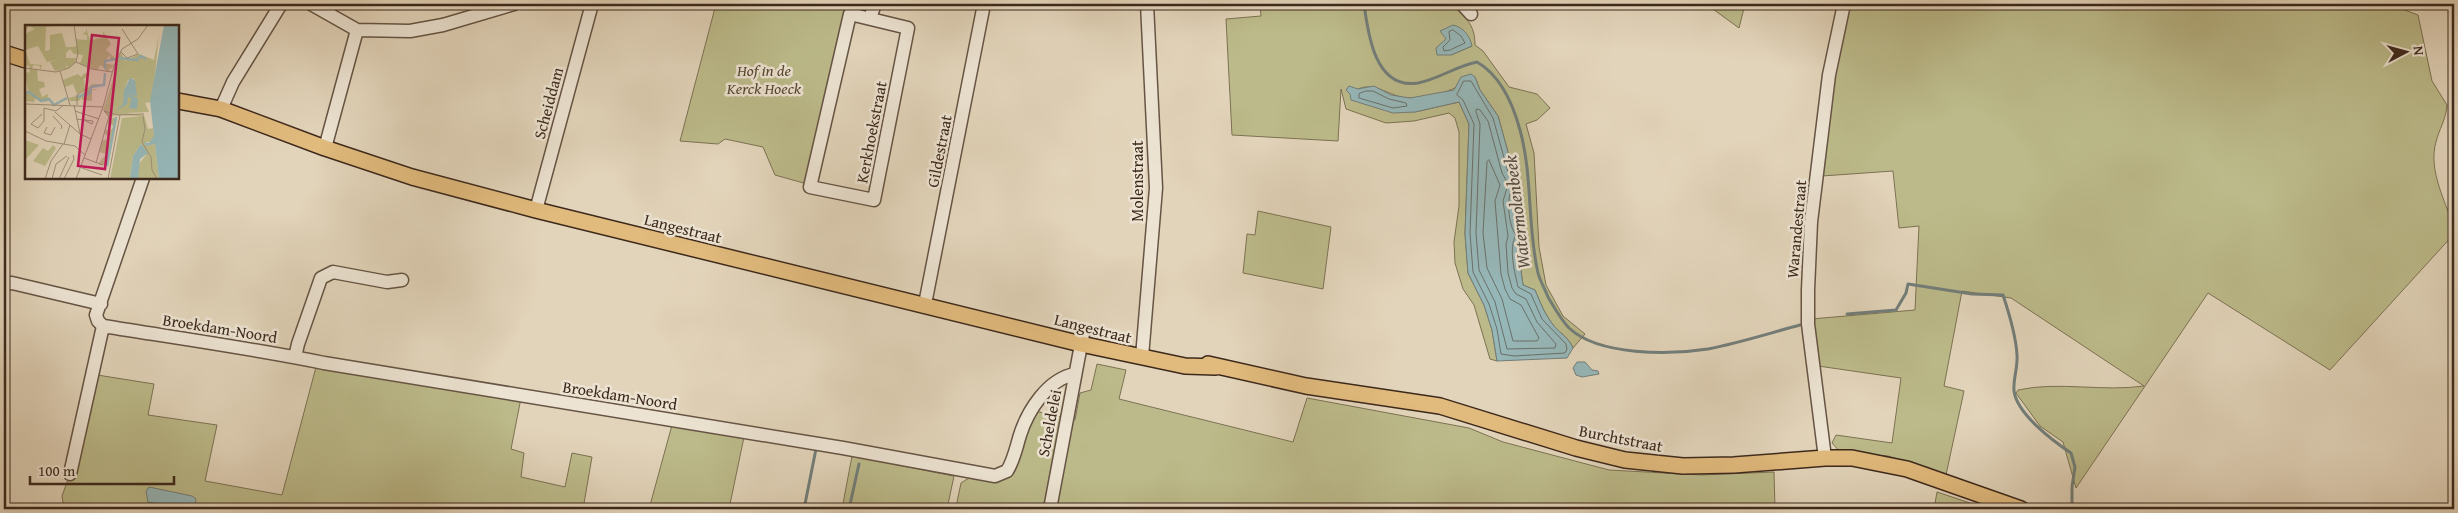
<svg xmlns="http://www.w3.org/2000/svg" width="2458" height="513" font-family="'Gentium Book Plus',serif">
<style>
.green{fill:#bcba8a;stroke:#7c7253;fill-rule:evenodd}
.water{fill:#96b7b8;stroke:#727e7a}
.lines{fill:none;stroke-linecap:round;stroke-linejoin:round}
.shore{stroke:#6a706a;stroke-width:1}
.stream{stroke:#727e7a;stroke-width:3}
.minor-casing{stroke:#665444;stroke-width:15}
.major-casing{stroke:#3d291c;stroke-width:18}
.minor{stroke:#ece3d2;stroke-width:12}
.major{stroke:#e1ba7d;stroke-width:15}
.labels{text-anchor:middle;stroke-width:5;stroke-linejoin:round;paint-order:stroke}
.park-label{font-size:16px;font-style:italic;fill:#564632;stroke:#ece3d2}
.street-label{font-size:16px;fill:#3d291c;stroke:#ece3d2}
.water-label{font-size:18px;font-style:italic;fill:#534c43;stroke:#ece3d2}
.inset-river{fill:none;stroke:#96b7b8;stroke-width:2.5}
.inset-road{fill:none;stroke:#a0907b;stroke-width:1}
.view{fill:#c2185b;fill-opacity:0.15;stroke:#c2185b;stroke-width:2.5}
.inset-edge{fill:none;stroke:#3d291c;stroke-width:2.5}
</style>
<rect width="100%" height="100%" fill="#e2d4ba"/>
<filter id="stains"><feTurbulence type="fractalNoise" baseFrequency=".004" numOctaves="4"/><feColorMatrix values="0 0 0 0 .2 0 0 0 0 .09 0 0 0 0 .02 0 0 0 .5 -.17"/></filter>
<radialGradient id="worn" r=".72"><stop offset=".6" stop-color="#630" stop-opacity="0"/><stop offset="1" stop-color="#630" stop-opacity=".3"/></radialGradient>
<path class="green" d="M716 4H821L846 10 807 184 775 175 763 147 725 139 718 144 680 141Z
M1260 4H1451C1465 18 1475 23 1475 45L1483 51 1509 87 1537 94 1550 108 1537 120 1526 124 1534 153 1539 247 1546 285 1563 316 1585 334 1573 348C1569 338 1561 334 1554 326 1545 315 1540 302 1535 290L1523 285 1517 242 1523 239 1522 231 1517 229C1516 221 1512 209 1514 200 1516 186 1524 186 1513 170L1498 116 1480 90 1475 77C1456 89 1433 99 1409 98 1391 98 1376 81 1358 89L1415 112 1459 102 1469 124 1465 234 1468 273 1484 305 1492 330 1497 361 1490 359 1474 305 1463 289 1455 263 1454 242 1459 206V132L1455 118 1449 113 1414 121 1386 123 1346 109 1341 89 1338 141 1232 135 1226 19 1261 16ZM1446 39 1472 46 1451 55Z
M1706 4H1745L1739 28Z
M1850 4H2389L2418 15 2432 81 2447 105C2446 120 2439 129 2436 142 2429 166 2441 192 2449 214L2454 213V234L2330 370 2208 293 2076 488 2063 442 2040 426 2016 393 2018 390C2058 381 2103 392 2144 386L2011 298 1962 291 1944 386 1964 391 1946 475 1888 456 1840 452 1832 443 1836 435 1892 443 1901 378 1818 366 1811 319 1915 310 1919 226 1899 228 1893 171 1822 176 1833 77Z
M1258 211 1331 227 1323 289 1243 273 1247 234 1255 235Z
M1097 364 1126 370 1119 399 1293 442 1307 398 1469 428 1503 442 1609 470 1701 475 1774 472 1775 509H960L957 502 961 483 972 476 996 479 1035 411 1075 420 1080 393 1091 390Z
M316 367 521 398 511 449 524 453 521 477 565 487 572 453 592 457 583 509H64L62 496 70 474 91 374 154 384 148 415 217 425 205 481 282 495Z
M672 425 744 437 729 509H649Z
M852 456 954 476 947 509H842Z
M1937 492 1988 509H1934Z"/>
<path class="water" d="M1453 25C1463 27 1470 36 1472 46L1451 55H1437L1436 48 1446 39 1440 31Z
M1471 74 1475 77 1480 90 1498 116 1513 170C1524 186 1516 186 1514 200 1512 208 1516 220 1517 229L1522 231 1523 239 1517 243 1523 285 1535 290C1540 302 1545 315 1554 326 1561 334 1569 338 1573 348L1567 358 1497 361 1492 330 1484 305 1468 273 1465 234 1469 124 1459 102 1415 112 1393 113 1351 100 1350 94 1346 90 1349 86 1358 89 1374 86 1391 95 1410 98 1454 90 1461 77Z
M1577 362H1585L1592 370 1598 371 1599 374 1582 377 1576 375 1573 368Z
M149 487 192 496 196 499 195 506 188 509 148 502 146 491Z"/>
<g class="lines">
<path class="shore" d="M1453 30 1461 36 1465 43 1450 50 1444 51 1443 47 1450 40 1449 32Z
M1464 81H1471L1493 118 1508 172C1520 191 1509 186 1509 201 1508 211 1510 228 1516 235 1508 248 1515 273 1518 287L1531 294 1542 319 1566 344 1567 349 1565 353 1514 356 1501 354 1497 329 1489 304 1473 272 1470 233 1474 124 1463 100 1457 95Z
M1366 91H1373L1389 99 1406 103 1407 106 1393 108 1359 98V94Z
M1477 109 1480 110 1488 121 1502 173 1507 182V188L1503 201 1508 236 1506 244 1508 273 1512 288 1516 294 1526 299 1537 322 1556 344 1555 348 1507 349 1495 302 1479 270 1476 233 1480 124 1476 112Z
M1489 160 1500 185 1495 201 1501 274 1505 289 1510 299 1521 305 1539 338 1537 341H1513L1502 299 1487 268 1483 233 1487 162Z"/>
<path class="stream" d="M1364 4C1368 34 1375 90 1418 83 1439 79 1456 66 1477 62 1501 76 1513 104 1520 130 1533 177 1527 226 1538 273 1540 281 1545 289 1548 297 1554 307 1561 320 1569 328 1599 356 1670 355 1708 349 1739 343 1770 333 1800 325
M1847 314 1896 310 1906 293 1908 284 1972 294 2003 295C2009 313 2016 336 2017 355 2018 367 2013 379 2014 391 2017 414 2053 441 2071 453L2075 467 2072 487V509
M804 509 816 449
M849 509 859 464"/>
<g class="minor-casing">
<path id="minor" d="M311 4 357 30
M1462 4 1471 14
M850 14 908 28 874 200 810 187Z
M870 18 875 4
M357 30 410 31 443 25 514 4
M221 109 233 82 281 4
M325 148 357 30
M536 210 592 4
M4 284 12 283 101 304
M925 304 984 4
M103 326C177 338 250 348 324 363L843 448 995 476 1007 471C1014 460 1016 448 1020 435 1028 410 1048 379 1075 374
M103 326 98 321 96 315 143 178
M295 357 298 344 321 278 333 272 387 282 402 280
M1142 357 1156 188 1147 4
M1825 458 1808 324V290L1811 222 1829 75 1844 4
M70 474 103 326
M1050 509 1083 334"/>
</g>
<g class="major-casing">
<path id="major" d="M4 53 26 60
M178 101 221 109 325 148 412 177 536 210 1081 344 1185 366 1216 367
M1208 364 1306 386 1440 406 1576 448 1625 460 1683 466 1734 465 1825 458H1852L1907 469 2021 509"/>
</g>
<use href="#minor" class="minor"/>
<use href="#major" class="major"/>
</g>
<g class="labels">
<g class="park-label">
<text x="764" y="76">Hof in de<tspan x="764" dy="18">Kerck Hoeck</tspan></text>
</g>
<g class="street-label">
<text transform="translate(548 103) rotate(-75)" y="6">Scheiddam</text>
<text transform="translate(871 132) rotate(-79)" y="6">Kerkhoekstraat</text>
<text transform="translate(939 151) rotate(-79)" y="6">Gildestraat</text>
<text transform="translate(1137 181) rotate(-90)" y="6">Molenstraat</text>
<text transform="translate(683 228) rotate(14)" y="6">Langestraat</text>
<text transform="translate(1796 229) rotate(-85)" y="6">Warandestraat</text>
<text transform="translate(220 328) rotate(9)" y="6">Broekdam-Noord</text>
<text transform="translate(1093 328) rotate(14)" y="6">Langestraat</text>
<text transform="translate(620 395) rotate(9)" y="6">Broekdam-Noord</text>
<text transform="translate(1049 423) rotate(-79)" y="6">Scheldelei</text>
<text transform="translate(1621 438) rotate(11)" y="6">Burchtstraat</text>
</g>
<g class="water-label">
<text transform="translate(1517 212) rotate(-97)" y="6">Watermolenbeek</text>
</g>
</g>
<g transform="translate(25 25)">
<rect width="154" height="154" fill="#e2d4ba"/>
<path d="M0 0 28 1 21 2 20 26 25 25V10L37 8 41 22H47L52 21 51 14 62 15V10L57 9 61 7V3L65 16 78 12V6L86 19 81 25 90 33 85 36V30L79 38 89 40 82 47 76 40 72 45 55 39 58 30 49 29 45 24 41 28V33H51L50 38 43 43 40 37 42 43 30 46 25 37 31 35 22 37 13 21 0 25V9L10 4 4 1 0 5ZM134 9 127 77 120 78 124 87 101 88 119 90 123 104 128 103V98L129 112 125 117H120L121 121 130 119 134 154H113V140L121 130 116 119 108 131 105 154H85L97 93 117 91 90 90 85 93H92L83 141 73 139 81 129 74 127 77 116 85 113 79 108 80 104 85 106 89 101 82 98 84 93 78 85 92 42 90 41 96 27 100 36 114 29 129 35ZM109 53 111 64V70L99 65 103 55ZM1 27 5 39 17 40 15 45V41L9 40 6 44 12 45 13 56 19 57 20 62 14 64 17 72 23 69 22 77 10 73 9 77 0 76V67L3 66 0 48 5 47 4 40 0 42ZM60 48 64 49 59 54 60 64 52 69 48 59 40 62 38 55 53 49 56 52ZM67 59H80L67 62 66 65 68 64 75 65 80 64 75 65H67V76L57 75V72L54 76H45L44 73 55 70ZM0 115 14 120 0 135 2 143 0 138ZM28 120 31 123 20 141 8 136 18 123 23 126Z" fill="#bcba8a" fill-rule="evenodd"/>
<path d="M139 0H154V154H134L130 119 121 121 119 117 124 118 129 111 125 76ZM105 53 110 55 112 71 105 70 113 73 112 84 104 83 107 73 103 72 102 79 91 86 98 79 99 65ZM116 119 123 128 115 134 113 154H105L108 131Z" fill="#96b7b8"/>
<path class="inset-river" d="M94 33 112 35 116 31 121 34M80 44V36L91 34M0 68 4 67 16 76 24 74 29 80 42 73M52 72 65 68 66 62 79 60 80 48M131 84 137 73 151 0M132 84 154 88M131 85 137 97 147 154M82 141 91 92"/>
<path class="inset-road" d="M49 0 53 28 51 37M96 27 102 33 113 29 97 4M51 37 67 44 87 47M0 43 31 47 44 43 51 37M35 46 45 80M0 79 78 82M49 80 55 108M52 80V70L62 63M50 86 74 94M79 86 92 90 119 89M30 87 55 109 66 114M28 91 37 101 36 104M118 91 120 104 117 117 126 132 127 145 132 154M51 94 68 96 67 99 59 95M22 102 19 108 26 110 30 102M13 103 19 96V83L31 86 39 80M13 103 6 99 17 89M0 106 21 116 50 121 60 130M39 119 45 100M59 133 78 140M71 138 84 91 79 86M57 143 77 150M20 154 26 136 38 119M27 154 31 139 42 131M34 154 44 132M39 154 49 134 48 130M51 154 78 82 89 41 97 24 113 14 123 0M83 154 95 90"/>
<path class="view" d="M67 10 94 13 80 144 53 141Z"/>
<rect width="154" height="154" class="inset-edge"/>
</g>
<rect width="2458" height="513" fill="none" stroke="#e2d4ba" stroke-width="20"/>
<rect x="5" y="5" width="2448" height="503" fill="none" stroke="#3d291c" stroke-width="2.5"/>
<rect x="10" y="10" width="2438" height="493" fill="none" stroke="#3d291c"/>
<g transform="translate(2406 52) rotate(84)" stroke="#ece3d2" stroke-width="4" paint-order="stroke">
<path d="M0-4L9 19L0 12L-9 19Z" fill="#3d291c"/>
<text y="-8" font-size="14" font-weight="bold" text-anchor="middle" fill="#3d291c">N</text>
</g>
<path d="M30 476v8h144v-8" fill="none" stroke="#3d291c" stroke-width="2.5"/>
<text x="38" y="476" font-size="15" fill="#3d291c" stroke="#ece3d2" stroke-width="4" paint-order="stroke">100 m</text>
<rect width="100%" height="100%" filter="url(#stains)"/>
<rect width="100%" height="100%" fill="url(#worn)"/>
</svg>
